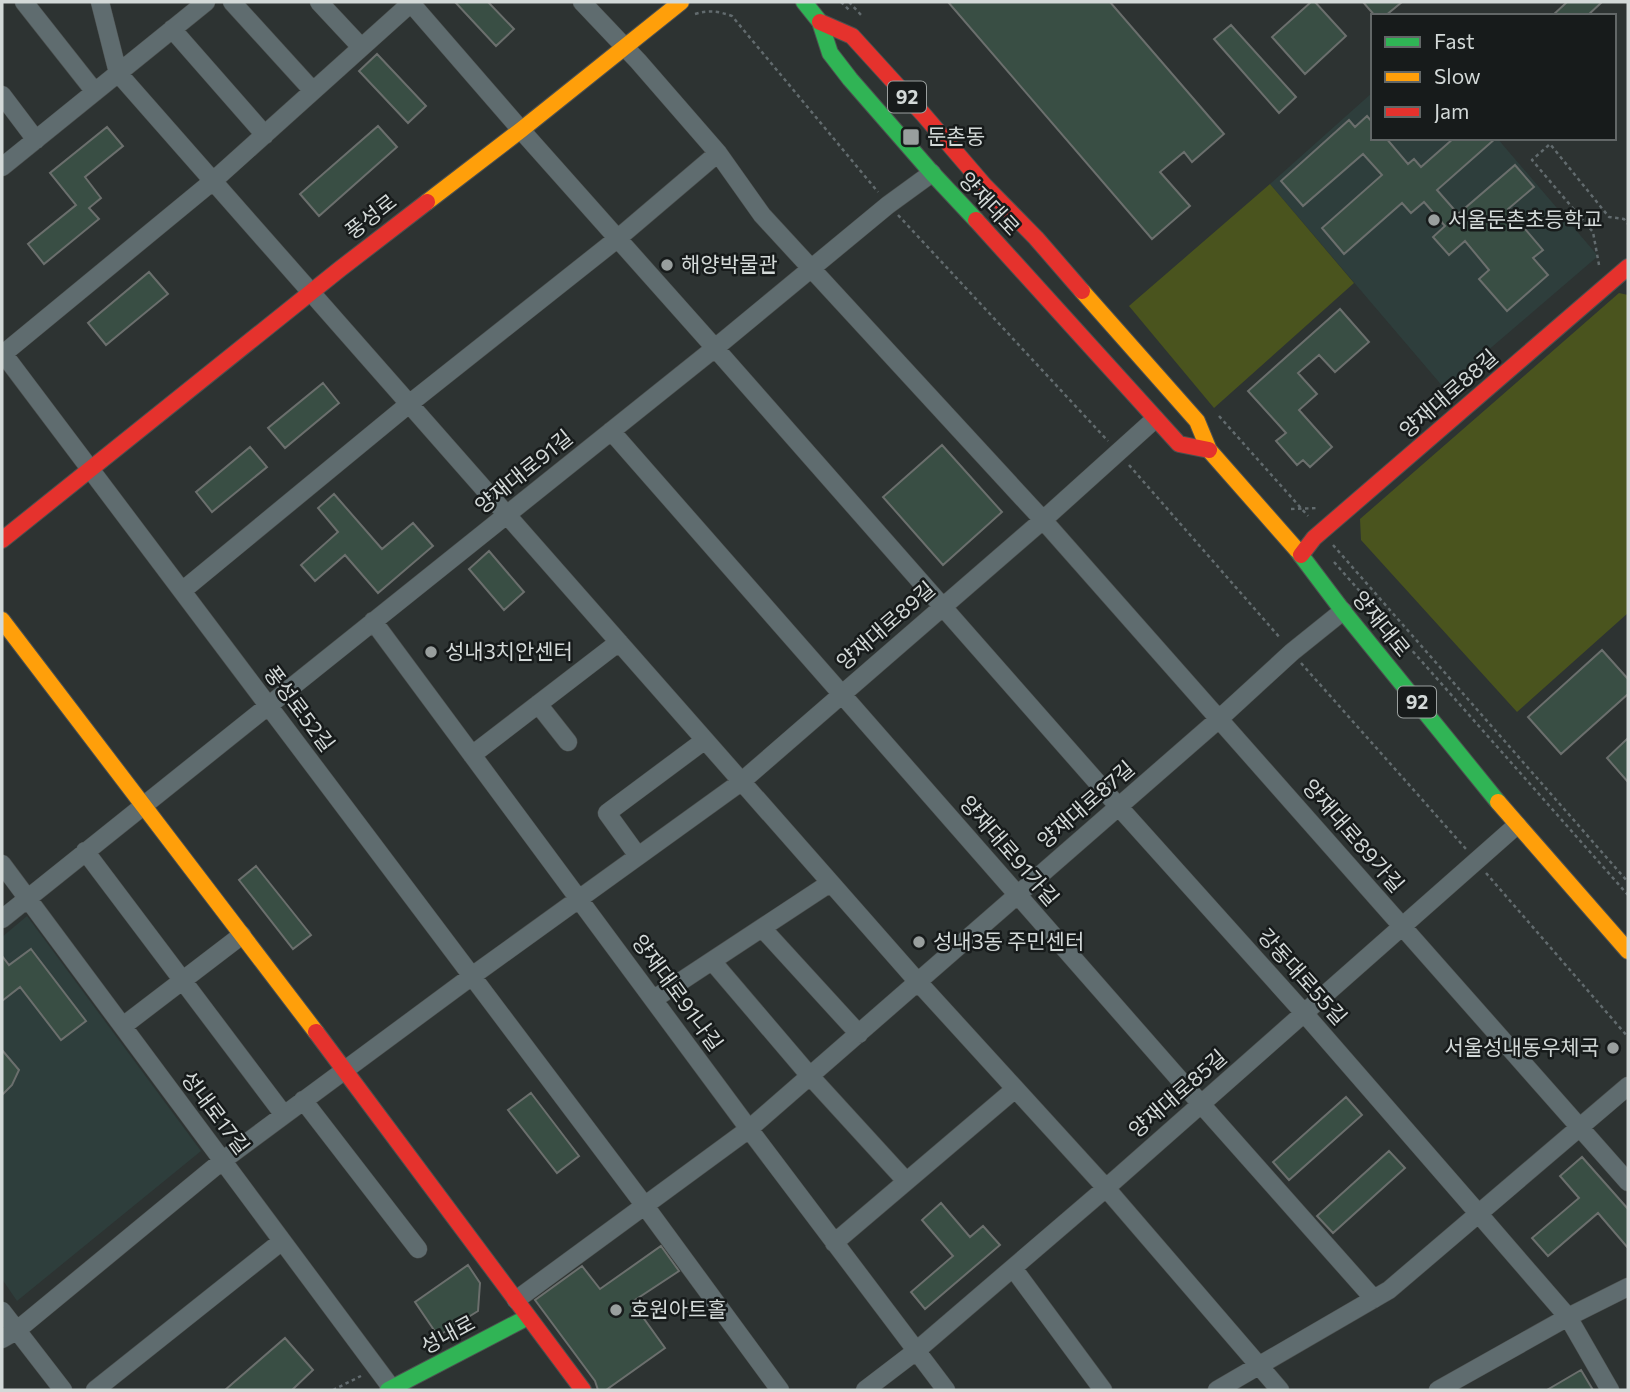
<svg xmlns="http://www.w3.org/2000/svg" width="1630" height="1392" font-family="Commissioner,'Noto Sans KR',sans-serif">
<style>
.built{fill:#2e3e3c}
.green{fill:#4a541e}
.building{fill:#394e44;stroke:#6b6f6d;stroke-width:2}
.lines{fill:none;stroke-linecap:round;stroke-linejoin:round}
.street-casing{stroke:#4c504f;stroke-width:19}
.fast-casing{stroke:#4c504f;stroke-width:18}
.slow-casing{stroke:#4c504f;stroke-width:18}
.jam-casing{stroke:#4c504f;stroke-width:18}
.path{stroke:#626b6e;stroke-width:2.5;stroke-dasharray:3.5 3.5;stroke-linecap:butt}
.street{stroke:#5f6c6f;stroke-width:18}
.fast{stroke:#30b455;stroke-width:16}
.slow{stroke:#ff9f0a;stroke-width:16}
.jam{stroke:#e5322d;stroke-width:16}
.poi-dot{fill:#999f9e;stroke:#171b1b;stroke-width:2.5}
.labels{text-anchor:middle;stroke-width:5;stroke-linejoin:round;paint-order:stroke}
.shield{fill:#171b1b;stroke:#9ba09f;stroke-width:2}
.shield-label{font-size:19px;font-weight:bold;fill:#d3d9d8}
.poi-label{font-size:21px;fill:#d3d9d8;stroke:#171b1b;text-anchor:start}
.street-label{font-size:21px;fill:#d3d9d8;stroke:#171b1b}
</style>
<rect width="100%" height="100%" fill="#2d3332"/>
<path class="built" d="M1373 92V138H1497L1598 256 1444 388 1270 184Z
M27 916 201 1151 17 1301 2 1279V937Z"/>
<path class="green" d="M1270 184 1354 283 1214 408 1129 306Z
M1619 293 1628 295V613L1517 712 1361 540 1360 519Z"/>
<path class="building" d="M455 2H488L514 29 496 46Z
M948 2H1110L1224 134 1192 162 1184 152 1160 172 1190 206 1152 239Z
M1311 2H1315L1346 36 1305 74 1272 37Z
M1363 2H1402L1385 16H1375Z
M1567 2H1602L1587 16H1552Z
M1231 25 1296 97 1279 113 1214 39Z
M377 54 426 106 408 123 359 71Z
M1367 116 1373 123V138H1386L1408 164 1414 159 1421 167 1454 138H1496L1437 190 1458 214 1515 165 1534 187 1508 209 1543 250 1533 258 1548 275 1507 311 1479 279 1489 270 1465 241 1449 255 1433 237 1445 226 1424 202 1411 213 1402 203 1344 254 1322 228 1382 175 1363 154 1303 206 1281 181 1349 120 1355 127Z
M378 126 397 147 319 216 300 194Z
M107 127 123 146 85 177 101 198 89 208 99 219 44 264 28 244 76 205 50 173Z
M149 272 168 294 106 345 88 323Z
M1340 309 1369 342 1335 372 1319 355 1298 373 1317 394 1299 410 1332 447 1310 467 1303 460 1297 465 1276 441 1286 433 1248 391Z
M323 383 339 403 285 448 268 428Z
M942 445 1002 512 943 565 883 497Z
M250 447 267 467 212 512 196 492Z
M334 494 382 549 413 523 433 546 378 593 345 555 315 581 301 565 338 532 318 508Z
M489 551 524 592 504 610 469 569Z
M1602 650 1628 679V694L1561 754 1528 717Z
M1628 738V782L1607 758Z
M256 866 311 935 293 949 239 880Z
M31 949 86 1021 61 1040 20 987 2 1001V956L9 965Z
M2 1050 19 1070 12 1085 2 1095Z
M531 1093 579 1156 557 1173 508 1110Z
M1346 1097 1362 1115 1289 1180 1273 1162Z
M1389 1151 1405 1168 1333 1233 1317 1216Z
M1582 1157 1628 1209V1248L1598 1213 1548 1256 1532 1238 1579 1198 1560 1176Z
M941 1203 970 1237 983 1226 1000 1245 925 1309 911 1292 953 1256 922 1220Z
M661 1246 679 1271 632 1302 665 1348 606 1390H598L595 1381 535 1300 582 1266 600 1289Z
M468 1265 480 1283 478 1311 438 1336 415 1302Z
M285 1338 313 1370 292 1390H225Z
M1581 1370 1593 1390H1547Z"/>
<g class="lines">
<g class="street-casing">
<path id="street" d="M24 2 95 92
M100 2 118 73 918 982 1106 1188 1280 1390
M232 2 313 91
M319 2 361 47
M410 2 521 130 715 348 1118 806 1304 1013 1478 1213 1568 1317 1610 1390
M582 2 638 61 718 153 762 215 1043 520 1628 1182
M172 29 265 135
M2 95 36 140
M2 167 206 2
M2 352 645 1206 780 1390
M3 354 213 181 411 3
M611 431 1201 1104 1374 1299
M182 591 409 404 617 239 718 153
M373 621 749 1129 946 1390
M538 704 568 742
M472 755 619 642
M85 851 284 1115
M638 856 607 813 705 740
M2 864 393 1390
M2 919 715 348 888 205 932 173
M762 928 859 1034
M712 961 810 1076 906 1181
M654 999 830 883
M123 1026 242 935
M303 1100 418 1249
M834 1243 1015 1089
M1013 1268 1103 1390
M516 1300 749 1129 1219 719 1292 652 1343 611
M2 1311 63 1390
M2 1339 16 1331 222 1161 472 976 741 782 1043 520 1155 419
M95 1390 282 1241
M865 1390 916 1351 1106 1188 1517 825
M1217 1390 1389 1290 1628 1086
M1438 1390 1568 1317 1628 1287"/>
</g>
<g class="fast-casing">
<path id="fast" d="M804 2 820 22 830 53 850 79 932 173 976 220
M1297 550 1343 611 1498 802
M388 1390 528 1317"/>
</g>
<g class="slow-casing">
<path id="slow" d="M427 202 521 130 681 2
M1082 291 1197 421 1209 450 1297 550
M2 620 316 1032
M1498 802 1628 951"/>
</g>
<g class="jam-casing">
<path id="jam" d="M820 22 852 36 923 114 984 185 1036 238 1082 291
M976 220 1179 444 1209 450
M2 540 340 269 427 202
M1301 555 1314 538 1628 267
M316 1032 583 1390"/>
</g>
<path class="path" d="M841 2 849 10
M849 2 863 17
M695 14C709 10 718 11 732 16L878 192
M898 215 1108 441
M1599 265 1593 232 1532 160 1550 144 1609 217 1624 219 1628 224
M1219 416 1308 516
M1129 465 1281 639
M1291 509 1319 508
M1333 545 1628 882
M1334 562 1628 895
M1301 663 1466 849
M1486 873 1628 1037
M333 1390 361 1376"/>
<use href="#street" class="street"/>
<use href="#fast" class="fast"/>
<use href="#slow" class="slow"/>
<use href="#jam" class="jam"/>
</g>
<g class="poi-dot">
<rect x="902" y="128" width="18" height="18" rx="3.5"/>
<circle cx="1434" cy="220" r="7"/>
<circle cx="667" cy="265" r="7"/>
<circle cx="431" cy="652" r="7"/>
<circle cx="919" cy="942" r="7"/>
<circle cx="1613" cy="1048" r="7"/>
<circle cx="616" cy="1310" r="7"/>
</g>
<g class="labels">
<g class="shield">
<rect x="888" y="81.5" width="38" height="31" rx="5"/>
<rect x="1398" y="686.5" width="38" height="31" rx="5"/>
</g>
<g class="shield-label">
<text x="907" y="104">92</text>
<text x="1417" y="709">92</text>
</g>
<g class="poi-label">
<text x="927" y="144">둔촌동</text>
<text x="1448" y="227">서울둔촌초등학교</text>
<text x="681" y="272">해양박물관</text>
<text x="445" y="659">성내3치안센터</text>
<text x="933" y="949">성내3동 주민센터</text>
<text x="1599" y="1055" text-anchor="end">서울성내동우체국</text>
<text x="630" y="1317">호원아트홀</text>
</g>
<g class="street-label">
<text transform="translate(989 204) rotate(47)" y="7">양재대로</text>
<text transform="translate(371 217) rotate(-38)" y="7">풍성로</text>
<text transform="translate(1449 394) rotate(-41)" y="7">양재대로88길</text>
<text transform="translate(524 472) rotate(-39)" y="7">양재대로91길</text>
<text transform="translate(1381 624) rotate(51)" y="7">양재대로</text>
<text transform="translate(886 626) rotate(-41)" y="7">양재대로89길</text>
<text transform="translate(299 709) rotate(53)" y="7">풍성로52길</text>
<text transform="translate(1086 805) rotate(-41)" y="7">양재대로87길</text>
<text transform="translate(1353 836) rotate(49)" y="7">양재대로89가길</text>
<text transform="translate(1009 851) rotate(49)" y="7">양재대로91가길</text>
<text transform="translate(1302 977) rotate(48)" y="7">강동대로55길</text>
<text transform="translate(677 993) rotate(54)" y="7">양재대로91나길</text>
<text transform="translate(1178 1094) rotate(-41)" y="7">양재대로85길</text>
<text transform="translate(215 1113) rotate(53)" y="7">성내로17길</text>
<text transform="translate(448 1335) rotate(-28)" y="7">성내로</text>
</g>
</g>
<rect width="1630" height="1392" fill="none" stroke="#d3d9d8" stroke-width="7"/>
<rect x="1371" y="14" width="245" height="126" fill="#171b1b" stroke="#626767" stroke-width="2"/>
<rect x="1385" y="37" width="35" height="10" fill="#30b455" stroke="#626767" stroke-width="2"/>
<text x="1434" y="49" font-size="21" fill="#d3d9d8">Fast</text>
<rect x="1385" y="72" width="35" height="10" fill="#ff9f0a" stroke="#626767" stroke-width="2"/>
<text x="1434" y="84" font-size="21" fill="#d3d9d8">Slow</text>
<rect x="1385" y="107" width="35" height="10" fill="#e5322d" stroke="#626767" stroke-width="2"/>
<text x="1434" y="119" font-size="21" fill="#d3d9d8">Jam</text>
</svg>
